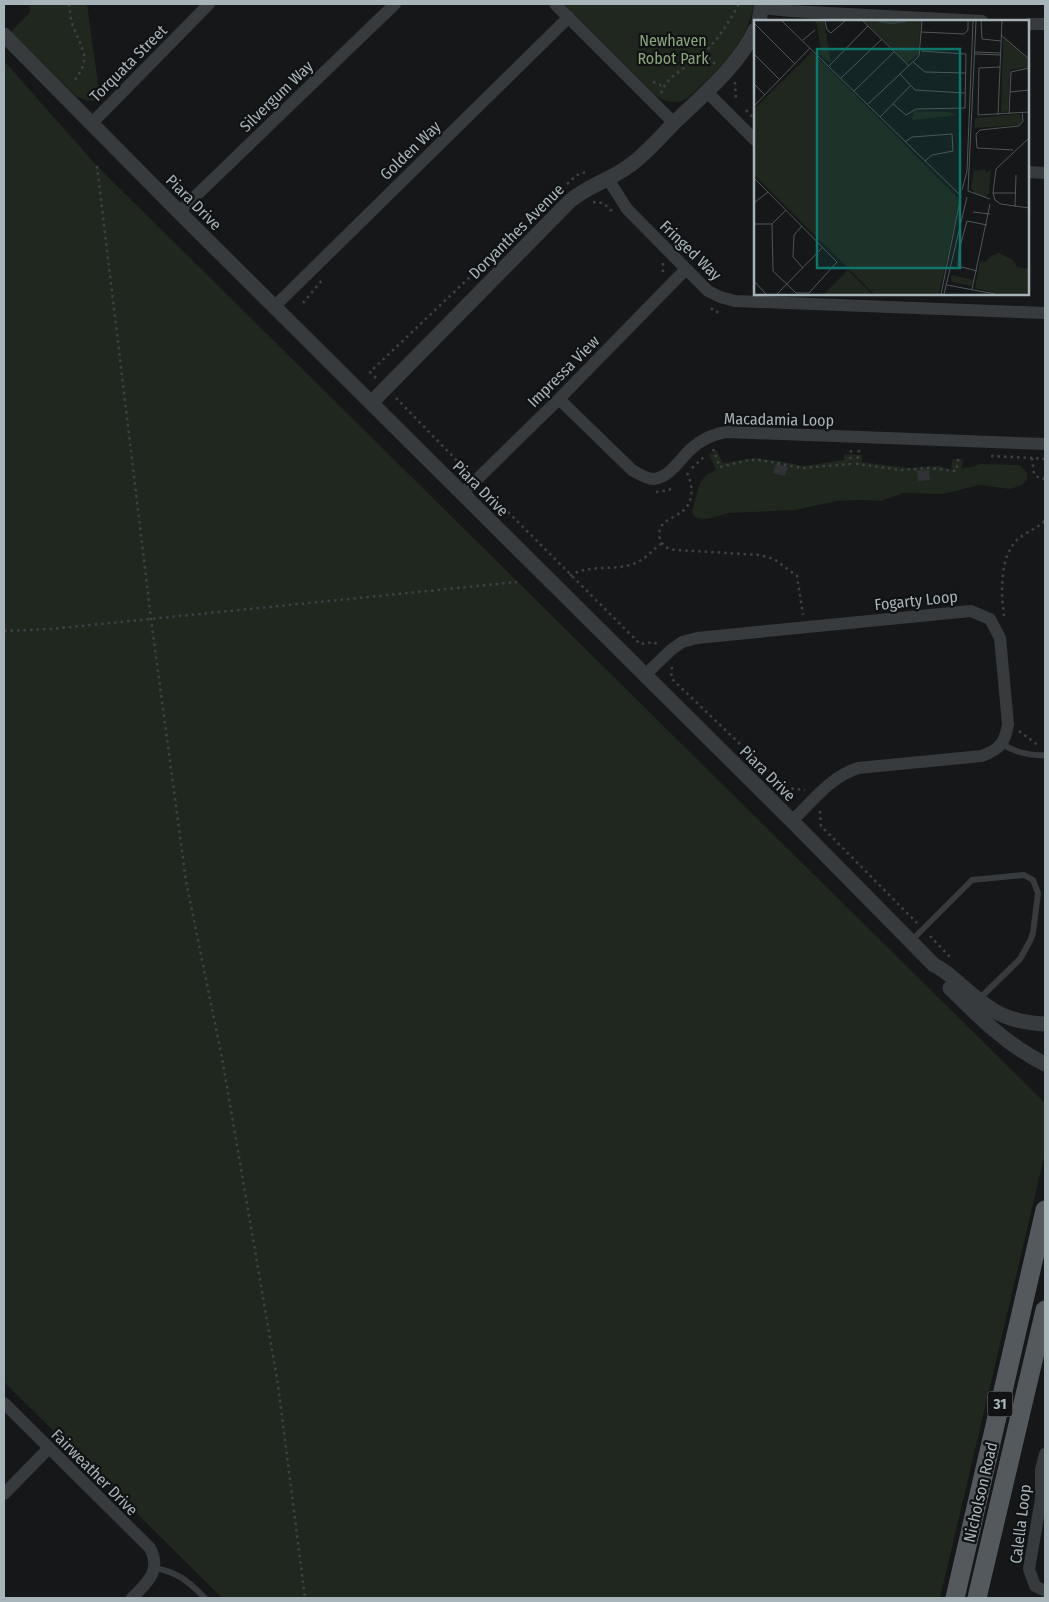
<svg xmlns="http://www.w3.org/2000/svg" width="1049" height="1602" font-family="'Fira Sans Condensed',sans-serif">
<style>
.green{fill:#20271e}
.building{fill:#313235}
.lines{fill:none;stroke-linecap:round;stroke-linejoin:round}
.path{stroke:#3d4245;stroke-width:2.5;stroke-dasharray:2.5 4;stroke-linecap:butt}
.service{stroke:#373b3e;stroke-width:6}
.minor{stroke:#373b3e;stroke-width:12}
.tertiary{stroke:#373b3e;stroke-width:15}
.primary{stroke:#53595d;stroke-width:19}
.labels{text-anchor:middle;stroke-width:4.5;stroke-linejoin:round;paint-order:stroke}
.shield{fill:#111214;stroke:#7a8388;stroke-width:1}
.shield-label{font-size:15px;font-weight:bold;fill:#a7b4b9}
.park-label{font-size:16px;fill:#8aa67d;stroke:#111214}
.street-label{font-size:16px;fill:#a7b4b9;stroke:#111214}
.inset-river{fill:none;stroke:#2b3c3d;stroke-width:2.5}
.inset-road{fill:none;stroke:#505659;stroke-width:1}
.view{fill:#0f766e;fill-opacity:0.15;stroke:#0f766e;stroke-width:2.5}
.inset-edge{fill:none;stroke:#a7b4b9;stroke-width:2.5}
</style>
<rect width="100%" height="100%" fill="#161719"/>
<path class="green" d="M29 4H87L99 91 105 99C93 102 86 102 75 95L11 32 30 12Z
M564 4H754C745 48 721 66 690 96 679 105 666 104 655 95Z
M4 61 97 166 1045 1103V1153L940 1598H222L4 1382Z
M717 450 722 462 724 463 755 458 779 461 804 466 844 460V454L862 455V462L909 468 939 466 951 470 952 459H963L962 468 971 467 980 464 1018 465 1021 466 1027 473V480L1022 485 1010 489 979 485 943 494 904 493 880 501 861 500 837 501 795 510 729 513 707 519 697 518 693 515 692 511 700 483 706 475 716 470 709 455Z"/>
<path class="building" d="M776 464 788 467 785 476 773 473Z
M929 470 930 480 918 481 917 471Z"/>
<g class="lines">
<path class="path" d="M69 4C70 10 70 17 72 23 80 48 94 56 74 81
M704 53 715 64
M653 82 663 86
M735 82 736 101
M661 93C668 73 692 66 706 51 720 37 729 21 739 4
M746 110 755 120
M97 166 151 619 186 881 222 1058 278 1385 305 1598
M567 184 577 175 589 171
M593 202 603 203 614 213
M663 263V275
M303 303 323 279
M711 308 715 312H722
M376 378 370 372 534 216
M396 398 467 471
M713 449 720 467 749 460H760L802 468 850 464 851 450
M859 450 857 464 901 470 929 468 956 471 959 455
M991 456 1032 458
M1045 459 1032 458 1034 474 1038 477 1045 479
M692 468 706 455
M687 473C693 485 694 500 684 510 678 515 670 518 664 523 657 529 658 542 666 547 669 549 674 550 677 550L760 555 774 559 797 576 803 615
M485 489 640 644 654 642 659 646
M656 492 669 490 674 486
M570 576C586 564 614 571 633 564 645 560 652 550 662 543
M1004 616C1001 593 999 555 1019 538 1027 532 1037 528 1045 521
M4 631 51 629 517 582
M672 667 671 678 786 788 805 790
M1019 731 1039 746
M820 811 821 826 917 923
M930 936 950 957"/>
<path class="service" d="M1002 744C1014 752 1031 756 1045 755
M910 942 972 880 1024 875 1033 880 1038 893 1033 933 1030 941 1020 959 979 999
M154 1568C178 1572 188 1581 205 1598"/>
<path class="minor" d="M555 4 674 123
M762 8 790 11 982 21
M1028 24H1045
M707 92 755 140
M91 124 209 4
M1028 172 1045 173
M608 179 627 209 708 291 720 297 735 301 1045 313
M179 212 395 4
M274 307 569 17
M559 399 632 470C639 474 646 479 654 479 670 477 680 459 691 449 701 440 712 434 726 432L1045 444
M462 494 559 399 686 269
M645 675 671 650 682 642 697 638 971 611 990 619 1000 638 1008 724C1005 743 1000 749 982 756L858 768C830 777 812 802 792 821
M4 1403 150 1548C162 1571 147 1583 132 1598
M1045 1454 1041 1470V1499L1029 1569 1035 1586 1045 1591
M4 1494 49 1448"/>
<path class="tertiary" d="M759 21 762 4
M4 35 179 212 792 821 934 965C945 970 953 978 962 986 991 1011 1005 1022 1045 1024
M371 403 570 201C587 186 610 180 629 166 646 154 660 137 675 122 702 96 740 64 755 30
M950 988C979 1017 1008 1046 1045 1064"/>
<path class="primary" d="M955 1598 1045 1210
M977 1598 1045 1310"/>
</g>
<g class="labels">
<rect class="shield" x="987.5" y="1391.5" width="25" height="25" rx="4"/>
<g class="shield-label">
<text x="1000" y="1409">31</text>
</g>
<g class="park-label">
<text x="673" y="46">Newhaven<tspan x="673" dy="18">Robot Park</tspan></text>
</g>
<g class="street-label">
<text transform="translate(128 63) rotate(-45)" y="6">Torquata Street</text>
<text transform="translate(276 96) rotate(-44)" y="6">Silvergum Way</text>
<text transform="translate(410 150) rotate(-44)" y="6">Golden Way</text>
<text transform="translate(194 202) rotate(45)" y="6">Piara Drive</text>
<text transform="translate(516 231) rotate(-45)" y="6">Doryanthes Avenue</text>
<text transform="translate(691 250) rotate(44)" y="6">Fringed Way</text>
<text transform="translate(563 371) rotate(-45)" y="6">Impressa View</text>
<text transform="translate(779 419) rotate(1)" y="6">Macadamia Loop</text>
<text transform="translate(481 488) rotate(45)" y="6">Piara Drive</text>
<text transform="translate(916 600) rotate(-6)" y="6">Fogarty Loop</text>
<text transform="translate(768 773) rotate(45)" y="6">Piara Drive</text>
<text transform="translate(95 1472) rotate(45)" y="6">Fairweather Drive</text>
<text transform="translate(980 1492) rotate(-77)" y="6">Nicholson Road</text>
<text transform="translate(1020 1524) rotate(-83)" y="6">Calella Loop</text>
</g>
</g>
<g transform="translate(754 20)">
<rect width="275" height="275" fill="#161719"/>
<path d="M62 1H70L77 43 64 34 67 31ZM110 1H167L164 35 153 43ZM249 17 275 40V47L256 50 254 91 247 93ZM58 32 206 180 185 274H120L0 155V89ZM160 91 194 92 203 95 158 100ZM265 94 268 100 265 105 220 108 221 98ZM231 149 232 153 237 149 235 174 231 177 220 173 217 167 220 151ZM245 233 259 240 263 247 275 249V274H244L221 268 226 241 231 242 237 236ZM94 250 118 274H70ZM197 255 219 260 218 266 198 262Z" fill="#20271e"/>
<path class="inset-river" d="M125 1 137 3 152 1"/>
<path class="inset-road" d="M28 1 207 176M71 1 73 10 77 13 91 1M109 1 155 46M227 1 228 19 247 21M0 3 41 44M167 12 210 14 214 10V1M247 15 275 39M49 20 61 10M221 32 247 33M0 34 26 60M221 34 247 35M159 42 171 52 212 53M75 46 114 6M246 47 225 48 224 95 275 92M146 54 161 70 211 73M87 58 128 19M0 64 11 75M100 71 140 32M256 72 275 70M139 84 152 95 162 89 211 88 212 34 167 31M113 85 165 36 168 1M0 86 56 28M255 94 257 52 275 48M244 95 248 1M126 97 156 66M275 118 242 149 239 173 241 180 247 184 275 188M151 122 158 117 198 114 199 131 178 135 171 141M259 130 223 128 222 114 226 110 265 106 269 101 268 92M0 158 83 242 55 273H42L19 251 18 204M208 170 213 151 219 1M214 171 236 179M214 171 222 1M239 173H261M0 183 14 172M261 187 262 155M219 192 236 194M0 204H18L32 190M48 206 40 215 39 237 49 248M223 251 204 246 205 230 213 201 233 205M0 261 12 274M193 265 241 274M218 269 236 184M23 274 69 227M187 274 207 176M190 274 213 177"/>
<path class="view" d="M63 29H206V248H63Z"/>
<rect width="275" height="275" class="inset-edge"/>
</g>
<rect width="1049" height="1602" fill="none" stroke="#a7b4b9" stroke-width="10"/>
</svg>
